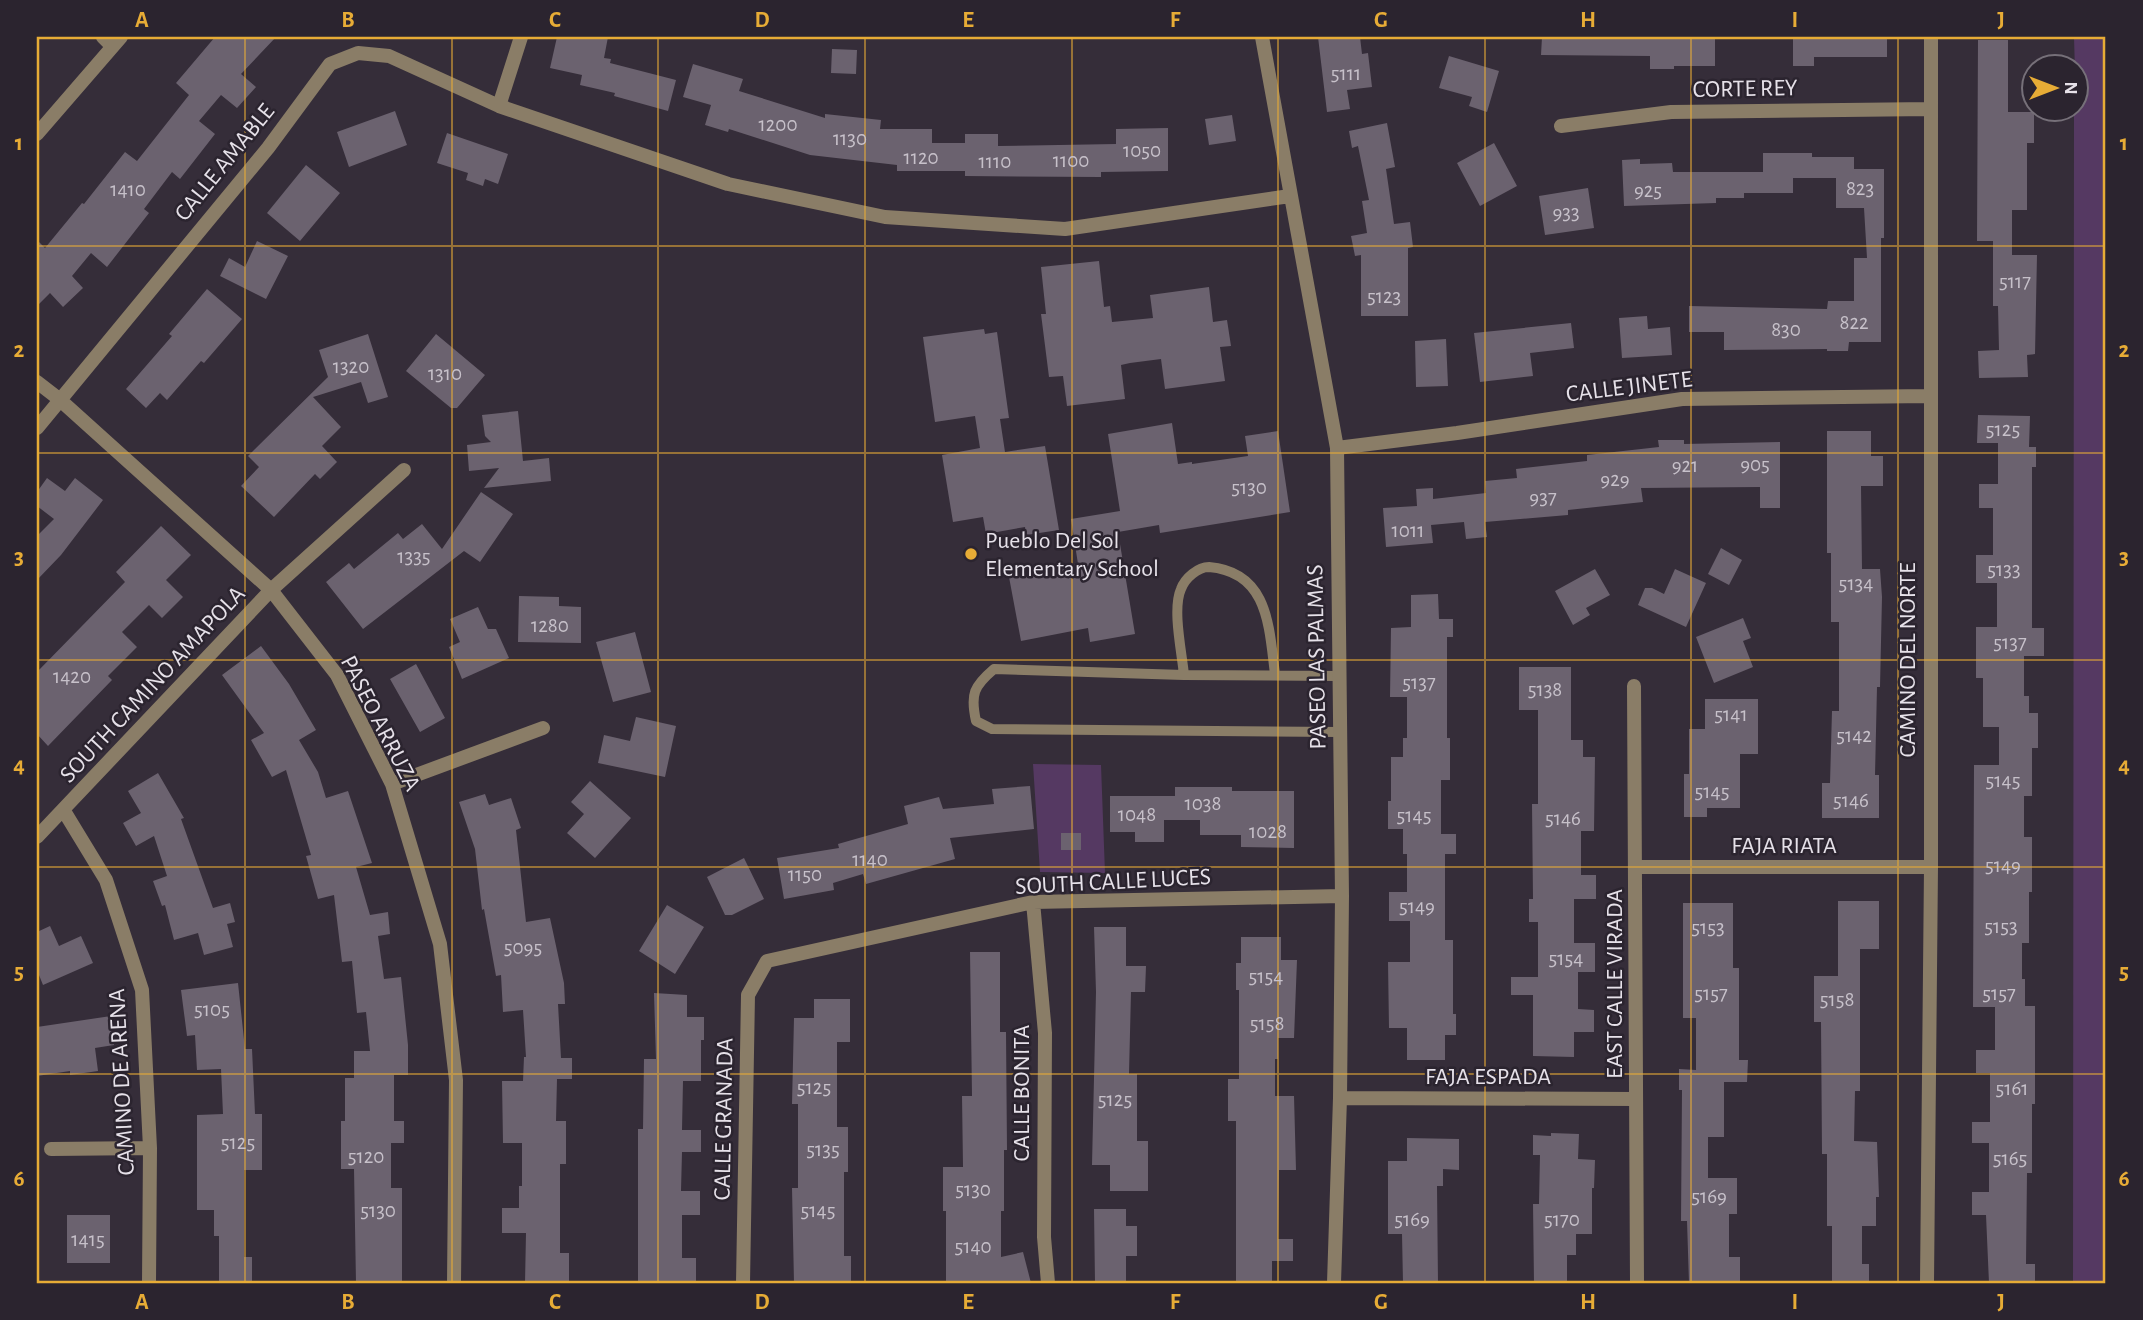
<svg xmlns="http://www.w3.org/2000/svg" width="2143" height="1320" font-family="'Alegreya Sans',sans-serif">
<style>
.green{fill:#553962}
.building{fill:#6b626f}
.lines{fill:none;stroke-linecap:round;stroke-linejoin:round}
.service{stroke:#8a7d67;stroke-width:10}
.minor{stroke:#8a7d67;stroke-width:14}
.tertiary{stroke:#8a7d67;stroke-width:14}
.grid{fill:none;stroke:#e7ac36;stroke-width:2;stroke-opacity:0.55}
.poi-dot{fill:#e7ac36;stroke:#2b242f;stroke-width:2.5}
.labels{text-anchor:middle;stroke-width:5;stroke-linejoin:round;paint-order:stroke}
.number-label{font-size:21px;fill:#c7c1ca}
.street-label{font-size:24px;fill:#e6e1e9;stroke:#2b242f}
.poi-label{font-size:24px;fill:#e6e1e9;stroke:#2b242f;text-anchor:start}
.neatline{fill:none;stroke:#e7ac36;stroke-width:2.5}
.grid-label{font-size:23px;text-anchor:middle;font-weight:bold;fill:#e7ac36}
</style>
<rect width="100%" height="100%" fill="#352d39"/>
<path class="green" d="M2074 37H2106V1283H2073L2074 109 2076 108Z
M1033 764 1101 765 1105 873 1040 872Z"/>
<path class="building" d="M215 37H276L241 74 256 87 237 108 221 95 199 121 215 134 180 179 172 172 144 209 149 213 107 267 91 253 72 276 83 288 63 307 50 293 37 306V240L45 248 82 203 84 204 125 152 137 161 189 95 176 83Z
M557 37H608L604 58 611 59 610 63 676 80 668 111 614 96 615 93 580 85 582 75 550 68Z
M1318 37H1360L1362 54 1368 53 1372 87 1347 90 1350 109 1327 112Z
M1542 37H1715V66H1674V69H1650V56L1541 55Z
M1793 37H1887V57H1814V66H1793Z
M1978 40H2008V112H2034V143H2027V210H2012V255H2037L2035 354 2027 355 2028 377 1979 378 1978 351 1999 350 1998 306H1993V241H1977Z
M832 49 857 50 856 74 831 73Z
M1449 56 1499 71 1487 112 1469 106 1472 97 1439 88Z
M693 64 743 79 739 91 825 118V114L881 120 880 129H932V143H965V134H998V146L1116 144V129L1168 128V171L1101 172V177L965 176V171H897V165L810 155 729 129 728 132 705 125 711 105 683 97Z
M395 111 407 145 349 167 337 132Z
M1232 115 1236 141 1209 145 1205 119Z
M1387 123 1395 167 1386 169 1394 224 1410 222 1413 247 1408 248V316H1361V255L1355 256 1351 236 1367 233 1362 201 1369 200 1358 146 1352 148 1349 131Z
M447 133 508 154 498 184 485 179 483 186 466 180 468 173 437 163Z
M1494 143 1517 186 1480 206 1457 163Z
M1763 153H1812V157H1854V169H1884V238H1881V342H1849L1848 351H1827V349L1724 350V332H1689V306L1827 309 1828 301H1854V258H1867L1864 208H1836V178H1793V193H1744V198H1716V203L1624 206 1622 160 1640 159V164L1672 163 1673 172H1763Z
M306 165 340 193 300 241 267 213Z
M1588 188 1594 228 1545 235 1539 196Z
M257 241 288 256 266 299 220 276 229 258 245 267Z
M1099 261 1104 307 1110 306 1112 322 1153 318 1150 295 1209 287 1213 322 1227 320 1231 346 1220 347 1225 381 1165 389 1161 359 1130 363 1121 365 1125 399 1067 406 1063 376 1049 377 1041 314H1046L1041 267Z
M207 289 242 319 204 363 201 361 167 400 160 393 146 408 126 389 172 336 169 334Z
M1647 316 1648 329 1670 327 1672 355 1622 358 1619 318Z
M1571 323 1574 348 1530 353 1533 376 1480 382 1474 333Z
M984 329 985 334 997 332 1009 418 1000 419 1005 452 1045 446 1059 530 1026 535 1025 527 986 534 983 517 953 522 942 455 980 448 975 416 935 422 923 337Z
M368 334 388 397 368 403 361 382 313 397 341 427 322 446 337 462 320 479 315 474 274 517 241 486 259 467 248 456 328 377 319 350Z
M436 334 485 375 457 408H451L406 371Z
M1446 339 1448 386 1416 387 1415 341Z
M518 411 523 461 549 458 551 481 484 488 499 468 469 471 467 445 491 442 485 436 482 415Z
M1978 415 2030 416 2029 447H2036V467H2032V628H2044V656H2024V696H2029V713H2038V748H2032V796H2024V837H2032V892H2029V943H2022V979H2025V1006H2035V1104H2032V1173H2027L2026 1264H2035V1283H1989L1986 1215H1972V1192H1989V1143H1972V1122H1990V1073H1976V1050H1995V1007H1973L1974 765H1999V727H1983V678H1976V627H1997V583H1976V555H1993V508H1979V484H1998V443H1977Z
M1172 423 1178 464 1192 462V464L1248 456 1245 436 1278 431 1290 512 1160 533 1159 525 1118 532 1135 634 1090 642 1088 628 1021 641 1009 577 1078 564 1071 519 1120 511 1108 434Z
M1827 431H1871V456H1883V486H1861L1862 569H1880L1882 597 1880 687H1877L1875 775H1879V818H1822V783H1830L1832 711H1839V622H1831V553H1827Z
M1658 440H1684V444L1780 442V508H1760V487L1641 488 1643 502 1568 510V515L1485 522 1487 537 1466 539 1464 522 1431 525 1433 543 1386 547 1383 508 1417 506 1416 489 1433 488V499L1486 493 1485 481 1517 478 1516 469 1587 461V455L1659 447Z
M47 478 65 491 75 478 103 500 61 555 37 580V536L54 519 37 506V492Z
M481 492 513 514 480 562 464 551 363 629 326 582 349 563 354 569 398 533 403 539 422 524 442 549Z
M161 526 191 555 166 580 183 597 162 618 149 605 122 632 137 647 108 676 112 680 48 746 37 734V672L125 582 116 572Z
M1721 548 1742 560 1729 585 1708 574Z
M1595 569 1610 595 1586 608 1590 615 1573 625 1555 591Z
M1675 569 1706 583 1686 627 1638 605 1645 588H1652L1664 594Z
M1438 594 1439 619H1453V637H1447V738H1450V780H1441V834H1456V854H1445V940H1453V1014H1456V1035H1445V1060H1407V1028H1389L1388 962H1410V921H1389V892H1407V854H1403V829H1388V801H1391V757H1403V738H1407V697H1390L1391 628 1411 627V595Z
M519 596 559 597V606L581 607V643L518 642Z
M478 607 488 629H496L509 658 462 679 449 647 460 642 450 619Z
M1743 618 1751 638 1743 641 1753 667 1714 683 1696 637Z
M635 632 651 692 613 702 596 642Z
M261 646 289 684 316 730 299 740 318 772 326 798 348 791 372 863 356 867 370 915 388 912 390 934 378 936 384 979 401 977 408 1045V1075H394V1121H404V1143H391V1188H402V1283H356L354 1169H341V1121H345V1078H354V1051H370L366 1012 357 1013 352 961 342 962 334 895 318 899 306 856 311 855 286 770 272 777 251 740 264 733 222 675Z
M416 664 445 718 420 732 390 679Z
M1519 667H1571V740H1583V757H1595L1594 831H1581V875H1596V899H1574V943H1595V972H1578V1009L1594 1010V1032H1574V1057L1533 1056V995H1511V977H1538V922H1529V899H1533L1532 804H1538V710H1519Z
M1705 699H1758V754H1740V808H1707V817H1684V774H1689V729H1705Z
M636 717 676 726 665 777 598 763 604 735 630 741Z
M158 773 184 818 181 819 213 908 230 903 235 922 227 924 233 947 204 955 198 933 174 940 165 905 162 906 153 881 167 876 154 836 136 846 123 823 141 813 128 791Z
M590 781 631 818 595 858 567 833 584 814 571 802Z
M1030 786 1034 829 950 838 955 859 866 884 863 874 833 883 834 890 784 899 777 858 839 848 838 844 908 824 904 806 939 797 943 809 994 804 992 789Z
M1175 787H1232V791H1294V848L1241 847V835H1200V820H1164V842H1135V832H1110V796H1175Z
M485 794 489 805 511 798 521 828 516 830 526 922 550 918 564 983 565 1004H558L561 1058H572V1079H557L556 1121H566V1164H560V1253H569V1283H525L526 1233H502V1208H519V1186H522V1143H503L502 1081H523L524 1057H526L523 1010 503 1012 501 975 496 976 484 909 482 910 475 849 459 802Z
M1061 833H1081V850H1061Z
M744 858 764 899 732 915H725L707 877Z
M1838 901H1879V949H1860V1091H1855L1854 1141 1877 1142 1879 1197H1876V1226H1862V1264H1869V1283H1832V1226H1827V1154H1822L1821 1022H1814V976H1838Z
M1683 903H1733V968H1739V1060H1748L1747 1082H1724V1137H1708V1178H1737V1214H1729V1257H1740V1283H1689L1687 1221H1681L1682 1090H1679V1069L1696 1070V1018H1683Z
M667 905 704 927 675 974 639 951Z
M50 926 59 946 81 936 93 963 43 985 37 970V932Z
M1094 927H1126V966H1146L1145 992H1131L1129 1074H1137V1141H1148V1191H1110V1165H1092L1096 992Z
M1241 937H1281V960H1297L1294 1038H1278V1059H1275V1096H1294L1296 1170H1279L1278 1239H1293V1261H1272V1283H1236V1121H1228V1079H1239V990H1236V963H1241Z
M970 952H1000V1032H1006L1007 1150H1004V1211H1001V1257L1023 1252 1031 1283H946V1211H943V1167H963L962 1096H972Z
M238 983 245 1049H252L255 1114H262V1170H244V1257H252V1283H219V1236H214V1210H197V1115L223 1114 221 1069 197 1070 195 1035 187 1036 181 990Z
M654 993 687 995V1017H704V1040H701V1081H683L682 1130H701V1152H682L681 1191H700V1215H682V1258H696V1283H638V1129H643L644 1059H656Z
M814 999H850V1042H837V1127H848V1172H844V1256H851V1281H842V1283H794L792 1188H798V1104H792L794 1018H814Z
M111 1016 114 1045 95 1048 98 1071 70 1075V1071L37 1076V1027Z
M1551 1133 1579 1134 1578 1159 1595 1160 1594 1188H1592V1234H1576V1255H1567V1283H1534L1533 1204H1539L1540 1155H1533V1135L1551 1136Z
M1407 1138 1459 1139V1170L1443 1169V1186H1437L1438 1283H1403L1402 1234H1388V1161H1407Z
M1094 1209H1126V1226H1137V1256H1126V1283H1095Z
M67 1215H110V1263H67Z"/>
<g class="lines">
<path class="service" d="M1184 675C1182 653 1172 609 1181 589 1185 578 1198 567 1209 567 1269 572 1269 628 1275 674
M1339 676 1184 675 994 669C974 686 970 694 976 721L992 729 1340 732"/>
<path class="minor" d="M103 37 112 46
M1262 37 1337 448 1342 896 1340 1098 1334 1283
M499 106 521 37
M1561 126 1671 112 1930 109
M37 382 59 399 271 590 337 675 392 784 440 944 456 1080 454 1283
M37 428 268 148 330 64 358 53 389 56 499 106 728 184 885 217 1065 229 1290 196
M1337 448 1457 433 1682 399 1929 396
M1634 686 1637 1283
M392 784 543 728
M64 811 106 880 142 990 150 1148 149 1283
M37 837 271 590 404 470
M1636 867H1931
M1033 902 1045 1033 1044 1237 1048 1283
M1340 1098 1636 1099
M51 1149 150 1148
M743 1283 748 995 767 961 1033 902 1342 896
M1927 1283 1931 867V37"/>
<path class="tertiary" d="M37 134 121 37"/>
</g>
<path class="grid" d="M245 37V1283M452 37V1283M658 37V1283M865 37V1283M1072 37V1283M1278 37V1283M1485 37V1283M1691 37V1283M1898 37V1283M37 246H2106M37 453H2106M37 660H2106M37 867H2106M37 1074H2106"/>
<circle class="poi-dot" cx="971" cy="554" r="7"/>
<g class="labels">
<g class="number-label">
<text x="1346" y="80">5111</text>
<text x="778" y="131">1200</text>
<text x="850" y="145">1130</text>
<text x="1142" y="157">1050</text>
<text x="921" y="164">1120</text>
<text x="1071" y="167">1100</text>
<text x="995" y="168">1110</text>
<text x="1860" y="195">823</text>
<text x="128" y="196">1410</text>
<text x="1648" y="197">925</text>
<text x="1566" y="219">933</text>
<text x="2015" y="288">5117</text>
<text x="1384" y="303">5123</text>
<text x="1854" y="329">822</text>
<text x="1786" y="336">830</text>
<text x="351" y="373">1320</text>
<text x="445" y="380">1310</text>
<text x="2003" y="436">5125</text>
<text x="1755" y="471">905</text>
<text x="1685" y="472">921</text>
<text x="1615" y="486">929</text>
<text x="1249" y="494">5130</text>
<text x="1543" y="504">937</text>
<text x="1408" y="537">1011</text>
<text x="414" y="563">1335</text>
<text x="2004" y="576">5133</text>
<text x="1856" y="590">5134</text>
<text x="550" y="632">1280</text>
<text x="2010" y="649">5137</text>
<text x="72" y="683">1420</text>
<text x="1419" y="689">5137</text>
<text x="1545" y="696">5138</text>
<text x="1731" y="721">5141</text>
<text x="1854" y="742">5142</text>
<text x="2003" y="787">5145</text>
<text x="1712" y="798">5145</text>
<text x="1851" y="807">5146</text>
<text x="1203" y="810">1038</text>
<text x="1137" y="821">1048</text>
<text x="1414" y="822">5145</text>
<text x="1563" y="825">5146</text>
<text x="1268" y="838">1028</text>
<text x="870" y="866">1140</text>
<text x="2003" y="872">5149</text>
<text x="805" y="881">1150</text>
<text x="1417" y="913">5149</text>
<text x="2001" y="933">5153</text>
<text x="1708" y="934">5153</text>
<text x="523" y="954">5095</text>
<text x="1566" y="965">5154</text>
<text x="1266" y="983">5154</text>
<text x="1711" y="1000">5157</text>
<text x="1999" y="1000">5157</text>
<text x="1837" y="1006">5158</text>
<text x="212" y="1016">5105</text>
<text x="1267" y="1030">5158</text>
<text x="814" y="1094">5125</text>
<text x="2012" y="1095">5161</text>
<text x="1115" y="1106">5125</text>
<text x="238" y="1149">5125</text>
<text x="823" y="1156">5135</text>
<text x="366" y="1163">5120</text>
<text x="2010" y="1165">5165</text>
<text x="973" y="1196">5130</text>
<text x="1709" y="1203">5169</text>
<text x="378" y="1217">5130</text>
<text x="818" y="1217">5145</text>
<text x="1412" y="1226">5169</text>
<text x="1562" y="1226">5170</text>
<text x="88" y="1246">1415</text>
<text x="973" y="1253">5140</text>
</g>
<g class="street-label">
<text transform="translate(1745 88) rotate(-1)" y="8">CORTE REY</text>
<text transform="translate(224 162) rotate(-51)" y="8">CALLE AMABLE</text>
<text transform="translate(1629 386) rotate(-7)" y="8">CALLE JINETE</text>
<text transform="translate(1316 657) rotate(-91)" y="8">PASEO LAS PALMAS</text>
<text transform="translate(1907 660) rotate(-90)" y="8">CAMINO DEL NORTE</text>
<text transform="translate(152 684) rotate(-47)" y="8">SOUTH CAMINO AMAPOLA</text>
<text transform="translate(381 723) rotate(63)" y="8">PASEO ARRUZA</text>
<text x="1784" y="853">FAJA RIATA</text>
<text transform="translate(1113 881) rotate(-3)" y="8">SOUTH CALLE LUCES</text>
<text transform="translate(1614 984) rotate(-90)" y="8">EAST CALLE VIRADA</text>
<text x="1488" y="1084">FAJA ESPADA</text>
<text transform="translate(121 1082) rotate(-93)" y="8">CAMINO DE ARENA</text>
<text transform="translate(1021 1093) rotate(-90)" y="8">CALLE BONITA</text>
<text transform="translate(723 1119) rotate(-89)" y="8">CALLE GRANADA</text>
</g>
<g class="poi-label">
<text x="985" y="548">Pueblo Del Sol<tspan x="985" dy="28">Elementary School</tspan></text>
</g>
</g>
<rect width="2143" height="1320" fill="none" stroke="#2b242f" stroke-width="77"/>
<g transform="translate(2055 88) rotate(90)"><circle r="33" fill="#2b242f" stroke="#767079" stroke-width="2"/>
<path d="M0-5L12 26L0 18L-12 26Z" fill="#e7ac36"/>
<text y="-10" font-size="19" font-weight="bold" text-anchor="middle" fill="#e6e1e9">N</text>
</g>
<rect x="38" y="38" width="2066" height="1244" class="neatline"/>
<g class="grid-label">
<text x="142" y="27">A</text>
<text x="348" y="27">B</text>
<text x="555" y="27">C</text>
<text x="762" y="27">D</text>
<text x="968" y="27">E</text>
<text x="1175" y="27">F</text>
<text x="1381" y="27">G</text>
<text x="1588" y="27">H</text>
<text x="1795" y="27">I</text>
<text x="2001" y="27">J</text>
<text x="19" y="150">1</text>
<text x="2124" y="150">1</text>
<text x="19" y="357">2</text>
<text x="2124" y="357">2</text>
<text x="19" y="564">3</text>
<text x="2124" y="564">3</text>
<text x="19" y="772">4</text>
<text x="2124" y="772">4</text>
<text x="19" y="979">5</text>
<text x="2124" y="979">5</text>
<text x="19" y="1186">6</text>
<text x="2124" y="1186">6</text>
<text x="142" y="1309">A</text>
<text x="348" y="1309">B</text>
<text x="555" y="1309">C</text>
<text x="762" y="1309">D</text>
<text x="968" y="1309">E</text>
<text x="1175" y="1309">F</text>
<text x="1381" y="1309">G</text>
<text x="1588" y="1309">H</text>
<text x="1795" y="1309">I</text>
<text x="2001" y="1309">J</text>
</g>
</svg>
